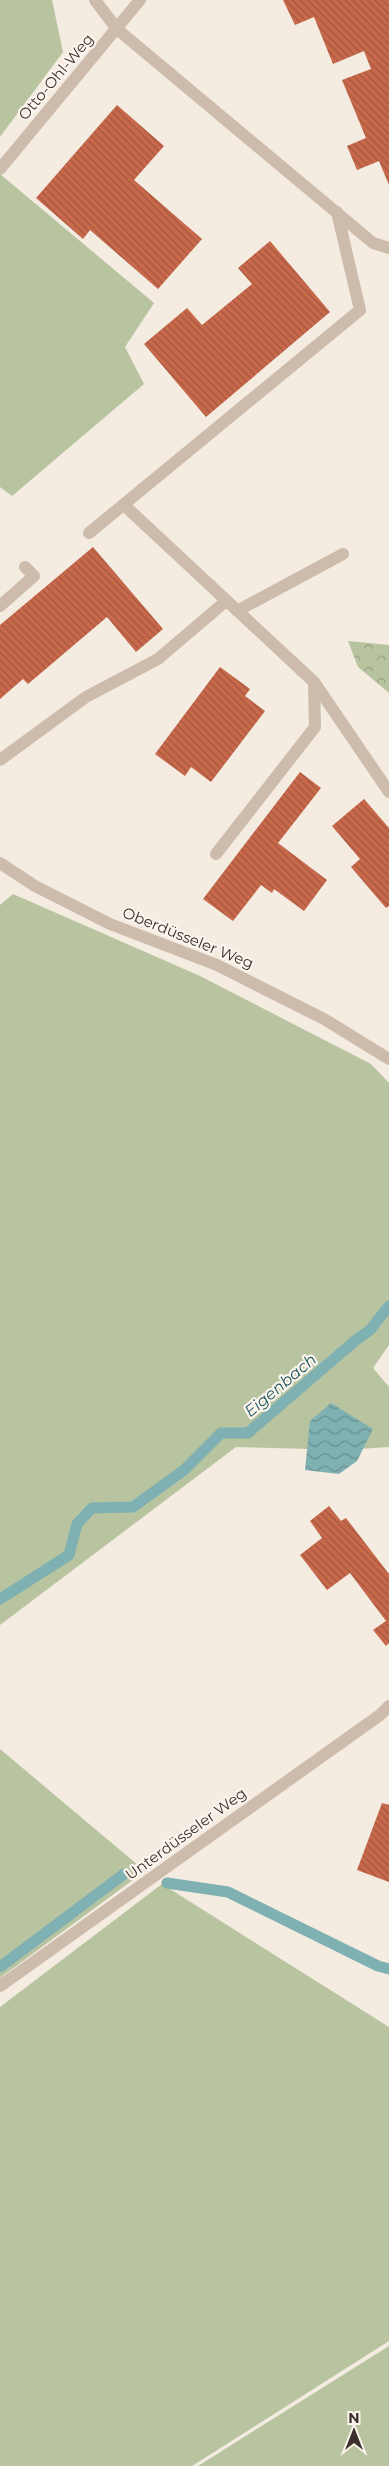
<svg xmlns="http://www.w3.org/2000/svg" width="389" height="2466" font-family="Montserrat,sans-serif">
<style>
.grass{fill:#b8c4a0}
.forest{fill:url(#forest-crowns)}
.water{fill:url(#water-waves)}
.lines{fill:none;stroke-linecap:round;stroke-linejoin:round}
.stream{stroke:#7fb0b2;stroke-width:11}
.building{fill:url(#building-back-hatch)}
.minor{stroke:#cdbbac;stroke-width:12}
.labels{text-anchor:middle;stroke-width:4.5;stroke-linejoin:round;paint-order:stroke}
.street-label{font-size:15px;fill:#3b302b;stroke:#fbf5ee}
.water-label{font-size:16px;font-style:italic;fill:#1f5a5e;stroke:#fbf5ee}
</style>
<defs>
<pattern id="forest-crowns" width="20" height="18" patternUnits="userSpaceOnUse" patternTransform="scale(1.25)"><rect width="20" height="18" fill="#b8c4a0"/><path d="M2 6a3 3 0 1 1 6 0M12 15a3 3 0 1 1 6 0" fill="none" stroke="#97a083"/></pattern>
<pattern id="water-waves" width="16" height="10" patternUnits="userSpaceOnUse" patternTransform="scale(1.25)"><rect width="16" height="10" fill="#7fb0b2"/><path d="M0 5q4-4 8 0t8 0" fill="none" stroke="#699091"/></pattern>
<pattern id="building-back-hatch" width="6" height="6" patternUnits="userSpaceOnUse" patternTransform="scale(1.25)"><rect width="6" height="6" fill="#c8694b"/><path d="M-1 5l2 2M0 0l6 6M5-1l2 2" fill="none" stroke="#a4573f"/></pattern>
</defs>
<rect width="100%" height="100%" fill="#f4ebe1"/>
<path class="grass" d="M0 0H52L63 52 0 137Z
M0 174 154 303 125 347 144 384 12 496 0 487Z
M13 894 200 976 371 1064 389 1083V1345L373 1368 389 1387V1447L343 1450 236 1447 0 1625V905Z
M0 1749 145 1871 0 1978Z
M162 1884 389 2027V2341L192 2466H0V2007Z
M389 2346V2466H198Z"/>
<path class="forest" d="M348 641 389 645V693L358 667Z"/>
<path class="water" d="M331 1403 373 1429 357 1461 339 1474 305 1470 310 1421Z"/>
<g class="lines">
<path class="stream" d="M0 1599 69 1555 77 1524 92 1508 133 1507 184 1470 221 1433H248L356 1340 370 1330 389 1306
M167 1883 228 1892 378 1966 389 1969
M0 1967 124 1874"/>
</g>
<path class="building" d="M283 0H389V185L379 161 357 170 347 146 366 138 342 80 371 69 364 51 333 64 314 17 295 25Z
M117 105 164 146 134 180 202 239 158 289 90 230 83 239 36 198Z
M270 241 330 312 206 417 144 344 187 308 202 325 252 284 238 268Z
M93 547 163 629 136 652 107 617 28 684 23 679 0 699V625Z
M220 667 250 689 245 696 265 711 211 782 191 767 185 776 155 754Z
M300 772 321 788 278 843 327 880 304 911 274 889 272 893 261 885 233 921 203 899Z
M364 799 389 828V906L386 908 351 867 360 859 332 826Z
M329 1506 341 1521 346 1518 389 1574V1643L386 1646 373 1630 386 1621 350 1573 327 1590 300 1555 322 1538 310 1521Z
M382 1803 389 1805V1882L357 1870Z"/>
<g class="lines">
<path class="minor" d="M95 0 117 29 373 243 389 248
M0 169 140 0
M124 505 314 682 389 792
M89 533 360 310 337 212
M0 606 34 576 25 567
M237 611 343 554
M0 760 86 697 158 659 226 601
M216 854 315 727 314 682
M0 863 35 886 110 924 217 965 324 1019 389 1059
M0 1986 380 1715 389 1706"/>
</g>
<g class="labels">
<g class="street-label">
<text transform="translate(56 77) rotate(-50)" y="5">Otto-Ohl-Weg</text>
<text transform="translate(188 938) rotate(22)" y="5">Oberdüsseler Weg</text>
<text transform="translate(186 1834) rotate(-36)" y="5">Unterdüsseler Weg</text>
</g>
<g class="water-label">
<text transform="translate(280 1385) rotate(-40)" y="6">Eigenbach</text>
</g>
</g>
<g transform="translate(354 2431)" stroke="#fbf5ee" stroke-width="4" paint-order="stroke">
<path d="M0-4L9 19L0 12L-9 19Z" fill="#3b302b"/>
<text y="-8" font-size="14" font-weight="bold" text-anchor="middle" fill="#3b302b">N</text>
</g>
</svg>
